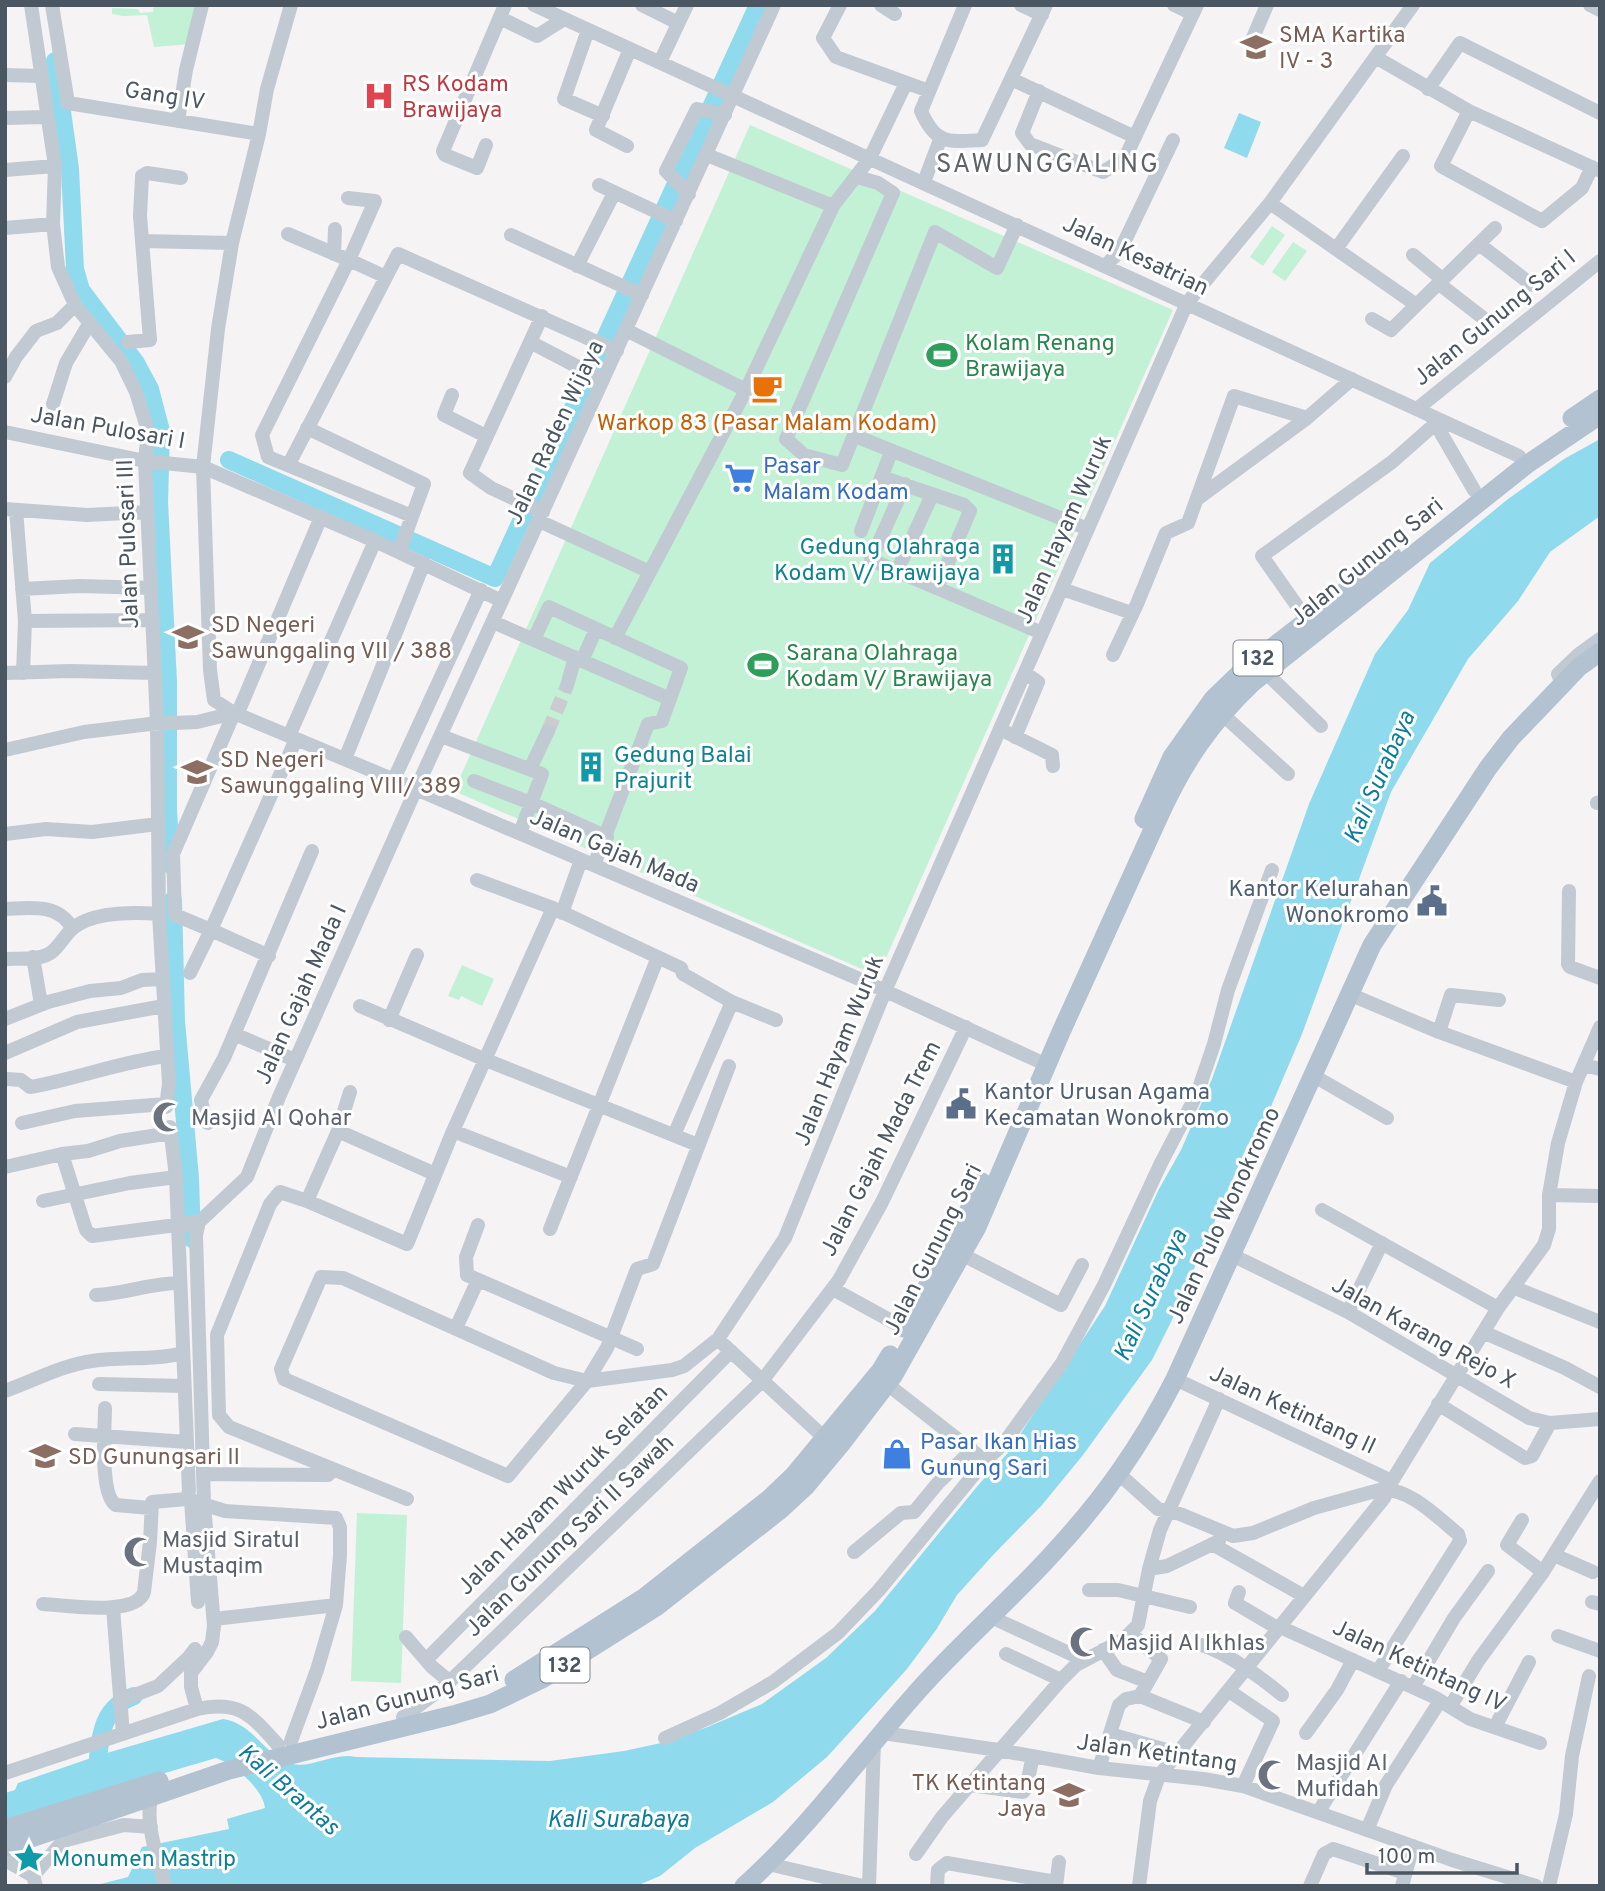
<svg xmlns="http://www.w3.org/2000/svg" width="1605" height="1891" font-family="Overpass,sans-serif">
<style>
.green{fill:#c3f1d5}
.water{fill:#90daee}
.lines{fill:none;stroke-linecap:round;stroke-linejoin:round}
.river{stroke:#90daee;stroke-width:18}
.minor-tunnel{stroke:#caccce;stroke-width:14;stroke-dasharray:14 7;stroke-linecap:butt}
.minor{stroke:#c1cad2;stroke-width:14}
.major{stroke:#b3c2d1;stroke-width:19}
.labels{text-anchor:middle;stroke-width:6;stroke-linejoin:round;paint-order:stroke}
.shield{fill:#fff;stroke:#808990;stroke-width:2}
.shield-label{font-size:21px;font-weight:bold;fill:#4a5661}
.education-label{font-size:23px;fill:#785e54;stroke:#fff;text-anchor:start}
.health-label{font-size:23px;fill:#be3a42;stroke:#fff;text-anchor:start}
.street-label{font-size:23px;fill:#4a5661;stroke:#fff}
.leisure-label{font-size:23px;fill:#27864d;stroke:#fff;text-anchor:start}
.food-label{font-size:23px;fill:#c56008;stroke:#fff}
.shop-label{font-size:23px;fill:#366cbe;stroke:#fff;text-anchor:start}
.culture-label{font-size:23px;fill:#0d838f;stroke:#fff;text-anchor:start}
.service-label{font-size:23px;fill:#4e5e75;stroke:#fff;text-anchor:end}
.worship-label{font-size:23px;fill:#5b616d;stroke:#fff;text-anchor:start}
.water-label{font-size:24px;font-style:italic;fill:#0c7c9b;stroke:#fff}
.quarter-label{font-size:26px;letter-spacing:2px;fill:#5f6368;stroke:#fff}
</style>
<rect width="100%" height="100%" fill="#f5f3f3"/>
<path class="green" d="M154 5H205L192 44 154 47 147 15 123 16 112 14V8L138 9 140 13 153 12Z
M750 125 1173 310 878 976 454 791Z
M1272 226 1285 235 1263 266 1250 257Z
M1293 242 1307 251 1285 281 1272 272Z
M462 965 494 979 482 1006 461 996 459 1000 448 996Z
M357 1513 407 1515 401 1683 351 1681Z"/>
<path class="water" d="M1239 113 1261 122 1247 158 1224 148Z
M1600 439V516L1550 552 1518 601 1468 659 1391 792 1302 1034 1266 1118 1247 1146 1172 1320 1152 1360 1083 1455 1042 1505 994 1554 957 1595 936 1630 907 1669 827 1757 773 1802 695 1848 660 1876 636 1886H93L128 1877 142 1847 229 1829 227 1819 265 1808C263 1789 234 1764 216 1758L5 1820V1793L15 1790 18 1783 100 1755 223 1719C251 1723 262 1750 286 1762 307 1772 333 1751 356 1757L550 1761 624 1751 661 1743 705 1728 762 1704 826 1658 875 1611 980 1483 1007 1454 1105 1306 1159 1189 1181 1150 1212 1079 1309 804 1375 654 1408 610 1430 563 1508 499 1564 459Z"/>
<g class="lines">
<path class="river" d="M55 61 70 169 75 269 81 290 136 363 150 389 161 431 159 502 168 682V809L171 865
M229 460 495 578 758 5
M173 900 176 1021 190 1178 192 1239
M96 1774C101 1741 98 1709 134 1696"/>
<path class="minor-tunnel" d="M548 731 567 686"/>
<path class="minor" d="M31 5 55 166 53 224 58 267 75 305 121 361 136 392 148 431 145 461 157 723 159 914 169 1084 166 1107
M52 5 68 103 259 134
M291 5 267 89 259 134 232 243 218 329 203 467 210 670 214 700 234 713 416 789 857 978 1047 1065
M534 5 1519 456
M642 5 678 23
M840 5 823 38 836 57 929 91
M881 5 895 14
M965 5 921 111C936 145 948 142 982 140L1046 5
M1021 5 1042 15
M1174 5 1193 14
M1590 5 1600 10
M500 18 537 36 564 19
M588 30 564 99 603 116
M1252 40 1267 5
M1377 58 1469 111 1598 170
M660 62 687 5
M5 75 40 76
M1011 79 1135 137
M1428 89 1460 43 1600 113
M1039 91 1022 133 1030 144 1103 172 1125 158 1197 5
M1469 111 1441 166 1542 221 1582 188 1592 167
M5 118 47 117
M178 121 186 70 202 5
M486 145 477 168 445 155 443 151 505 5
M627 146 596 130 630 49
M707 155 833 206
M5 170 55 166
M857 177 878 183 893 193 786 439 804 455 842 465 935 232 997 268 1017 225
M924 182 941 137
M599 185 676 221
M689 194 666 171 697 109 725 115
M348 198 375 201 349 260 386 277
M1270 203 1415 304
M5 228 53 224
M288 234 349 260 262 435 268 457 412 516
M511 235 642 295
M142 241 232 243
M1479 244 1532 285
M1336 249 1403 156
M334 254 335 229
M1413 255 1442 279
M577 266 614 193
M1105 266 1120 251 1173 140
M1438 283 1487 321
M542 316 470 473 491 488 543 512
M1372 319 1391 330 1495 228
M626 330 746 390
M128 342 150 340 140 216 142 176 147 173 181 178
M530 342 603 380
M5 377 16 357 36 331 57 323 75 305
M452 395 444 415 486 436
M53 404 66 363 89 324
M1417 409 1600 261
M1431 416 1474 490
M307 428 424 484 399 552
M5 432 145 461 203 467 375 541 502 601
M855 436 1088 529
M289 464 398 254 617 351
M881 477 964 505 970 511 937 588
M905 484 871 560 1042 633
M1197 499 1307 418
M5 509 87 515 147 512
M16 510 25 621 23 673
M539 521 650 572
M861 531 891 452
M897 571 932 495
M22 589 80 586 151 588
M1062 589 1132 613
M1307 620 1262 556 1392 462 1435 424
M25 621 153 620
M493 622 670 699
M615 638 746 390 833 206 870 158 906 83
M534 639 549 607 681 668 662 721 648 724 594 865
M1113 655 1137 604 1166 533 1188 523 1234 396 1307 418 1352 379
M582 661 596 629
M1265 672 1321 726
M5 673 70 671 155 673
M1562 684 1558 674 1578 655 1600 639
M567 686 575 657
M1221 713 1288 774
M237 715 321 517
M1008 733 1052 755 1053 766
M289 736 375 541
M441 736 542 774 520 833
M1015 737 1038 682 1025 673
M5 750 84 732 150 724 197 722 234 713
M345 759 424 563
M530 769 548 731
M394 779 481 590
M474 781 531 803 607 837
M1597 803 1600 802
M5 834 46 829 92 832 158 824
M477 880 553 908 681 968 683 974 732 1002 776 1020
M1569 891 1568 964 1570 967 1600 978
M5 909C31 908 58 903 72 928
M562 913 581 860
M269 956 211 930 296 739
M33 957 41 1004
M5 959C19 958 42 961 53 951 63 942 67 930 79 924 99 912 136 912 159 914
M190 973 211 930 175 915 173 854 234 713
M1349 994 1439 1032 1576 1082
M360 1006 486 1060 698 1145
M5 1019 48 1002 90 991 121 988 142 980 162 979
M389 1020 417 955
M1439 1032 1451 995 1499 1000
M234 1034 295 1060
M5 1053 77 1022 164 1006
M1584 1065 1600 1069
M729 1066 653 1264 637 1269 607 1348 587 1381 508 1476 284 1379 281 1369 321 1277 343 1278 554 1373 587 1381 672 1370 684 1366 718 1339 785 1238 885 991 1187 303 1270 203 1413 5
M1314 1076 1387 1118
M7 1079 21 1080 30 1087C76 1079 120 1062 166 1056
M22 1123 75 1111 166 1104
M208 1123 206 1122 201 1100 224 1058 312 851
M170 1127 176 1177 189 1491 187 1499
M338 1131 435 1174
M453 1131 571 1177
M674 1135 732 1002
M62 1154 86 1230 92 1236 199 1222 247 1177 279 1097 416 789 774 5
M5 1167 62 1154 88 1151 120 1141 171 1133
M1549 1195 1600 1196
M43 1201 130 1183 176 1177
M307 1201 338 1131 350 1092
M1322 1210 1498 1308
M478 1225 466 1257 467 1275 637 1349
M550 1229 658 957
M961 1254 1061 1305 1082 1265
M1232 1255 1348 1312 1529 1418 1550 1423 1600 1419
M1515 1288 1600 1322
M833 1289 904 1328
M96 1295C124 1294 151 1283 180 1283
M1348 1312 1382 1243
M456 1328 478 1280
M1483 1332 1565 1368 1600 1387
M724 1345 830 1443
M1175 1379 1392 1481
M99 1384 184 1386
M887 1384 979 1456
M5 1391C33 1381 63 1365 92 1361 122 1356 153 1361 183 1353
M1438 1404 1525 1458 1532 1456 1550 1423
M105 1408C105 1428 99 1494 116 1505L150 1508
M75 1434 187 1442
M203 1474 328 1475 333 1469
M1119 1474 1158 1509 1180 1514 1233 1536 1253 1533 1314 1508 1379 1490C1409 1487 1436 1516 1458 1534L1460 1541 1378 1671
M407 1499 229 1427 219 1415 217 1335 270 1204 280 1192 307 1201 407 1244 453 1131 553 908
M191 1500 198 1602
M1522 1520 1507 1545 1543 1572
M1212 1544 1304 1596
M854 1552 901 1513 914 1512 938 1483 972 1450
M1554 1555 1593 1572
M1149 1569 1167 1566 1219 1541
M1089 1590H1118L1190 1607
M1239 1592 1235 1603 1279 1629
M1592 1602 1600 1604
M43 1604C65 1605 136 1617 144 1592L150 1542 152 1502 187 1499 225 1511 336 1518 340 1527V1555L336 1605 317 1670 291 1741
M113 1608 123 1734
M991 1617 1084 1660
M214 1619 336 1605
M1280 1627 1434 1697 1470 1719 1540 1743
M1131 1634 1161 1659 1140 1696 1204 1722
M1558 1636 1600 1651
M406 1637 431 1666 449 1681
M1202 1645C1227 1653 1262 1678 1282 1695
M1103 1650 1117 1670 1148 1682
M1006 1654 1061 1680
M426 1660 731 1351
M1413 1687 1454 1618 1488 1571
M1229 1691 1273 1721 1243 1786
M119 1701 158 1686 189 1657 195 1649
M1450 1707 1478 1661 1543 1572 1600 1481
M197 1709 191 1687V1673L207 1652 212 1642 214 1626 204 1504 196 1235 199 1222
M403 1717 445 1686 762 1381 839 1280 882 1202 966 1027
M1495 1727 1529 1662
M883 1733 998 1750 1099 1768 1203 1779 1243 1786 1452 1860 1536 1886
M1306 1733 1337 1690 1353 1660
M1110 1734 1177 1753
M665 1738 720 1713 773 1682 838 1633 879 1590 985 1461 1004 1443 1062 1363 1104 1285 1161 1163 1197 1094 1214 1044 1228 990 1272 870
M1099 1768 1119 1705 1126 1699 1140 1696
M5 1773 197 1709C240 1700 251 1715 278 1745
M970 1785 1023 1792 1026 1788 1033 1756
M151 1798C145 1826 158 1858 165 1886
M1319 1811 1401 1681
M1367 1830 1386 1785 1440 1701
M916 1854 942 1817 1061 1680 1076 1665 1123 1640 1138 1625 1149 1569 1160 1530 1219 1399
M5 1860 33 1876 36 1886
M768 1864 863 1886
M33 1876 63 1841 124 1825 151 1827
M869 1886 874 1742
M937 1886 938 1870 947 1863 1056 1882
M1056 1886 1059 1862
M1139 1886 1150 1801 1159 1776 1384 1498 1392 1481 1498 1308 1544 1245 1549 1229V1195L1558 1143 1576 1082 1600 1027
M1310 1886 1324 1854 1333 1849 1405 1873
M1402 1886 1413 1846
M1549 1886 1566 1814 1572 1756 1589 1676"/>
<path class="major" d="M1572 418 1600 399
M1144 819 1172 757 1213 699 1242 671 1392 555
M904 1328 963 1223 982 1182
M514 1680 645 1597 769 1499 794 1475 881 1370 890 1355
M5 1829 159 1781
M5 1847 229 1770 453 1715 490 1704 542 1679 656 1607 780 1510 806 1486 841 1444 893 1376 977 1227 1061 1032 1160 814C1184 762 1210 723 1252 683L1526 465 1600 415
M744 1886C809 1828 859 1757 917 1692 960 1643 1010 1601 1054 1552 1105 1497 1141 1445 1175 1379L1372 945 1488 768 1511 738 1579 667 1600 652"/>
</g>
<defs>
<g id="school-bare" transform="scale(2.415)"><path d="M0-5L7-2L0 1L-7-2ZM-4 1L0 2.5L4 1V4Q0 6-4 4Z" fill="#8d6e63" stroke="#fff" stroke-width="2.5" paint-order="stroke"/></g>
<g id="hospital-bare" transform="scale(2.415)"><path d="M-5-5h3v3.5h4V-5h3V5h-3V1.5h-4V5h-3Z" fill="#e0444e" stroke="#fff" stroke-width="2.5" paint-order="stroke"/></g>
<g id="stadium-bare" transform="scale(2.415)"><path d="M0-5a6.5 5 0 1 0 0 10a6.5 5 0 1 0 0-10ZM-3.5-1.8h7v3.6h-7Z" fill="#2e9e5b" stroke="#fff" stroke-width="2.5" paint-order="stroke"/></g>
<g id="cafe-bare" transform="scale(2.415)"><path d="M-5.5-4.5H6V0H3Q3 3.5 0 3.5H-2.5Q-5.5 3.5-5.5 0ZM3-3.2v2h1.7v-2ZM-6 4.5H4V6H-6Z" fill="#e8710a" stroke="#fff" stroke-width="2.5" paint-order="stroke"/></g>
<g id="supermarket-bare" transform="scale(2.415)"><path d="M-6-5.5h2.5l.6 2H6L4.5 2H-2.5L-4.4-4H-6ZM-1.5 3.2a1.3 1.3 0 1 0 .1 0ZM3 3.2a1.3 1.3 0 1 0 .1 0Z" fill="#3f7fe0" stroke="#fff" stroke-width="2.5" paint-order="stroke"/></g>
<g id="building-bare" transform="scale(2.415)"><path d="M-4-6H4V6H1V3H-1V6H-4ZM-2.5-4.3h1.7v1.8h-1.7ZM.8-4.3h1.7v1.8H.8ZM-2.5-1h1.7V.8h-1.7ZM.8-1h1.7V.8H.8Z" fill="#0f9aa8" stroke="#fff" stroke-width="2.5" paint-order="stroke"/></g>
<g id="civic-bare" transform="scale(2.415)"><path d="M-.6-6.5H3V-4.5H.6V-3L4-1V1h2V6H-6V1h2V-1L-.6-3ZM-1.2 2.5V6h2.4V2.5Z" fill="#5c6f8a" stroke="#fff" stroke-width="2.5" paint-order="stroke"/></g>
<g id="mosque-bare" transform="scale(2.415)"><path d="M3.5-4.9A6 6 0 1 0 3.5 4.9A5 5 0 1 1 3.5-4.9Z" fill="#6b7280" stroke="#fff" stroke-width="2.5" paint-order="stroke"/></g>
<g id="shop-bare" transform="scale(2.415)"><path d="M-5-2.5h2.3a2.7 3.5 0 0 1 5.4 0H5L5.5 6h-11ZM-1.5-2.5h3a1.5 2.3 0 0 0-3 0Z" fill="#3f7fe0" stroke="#fff" stroke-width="2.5" paint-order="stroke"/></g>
<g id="sight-bare" transform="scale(2.415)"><path d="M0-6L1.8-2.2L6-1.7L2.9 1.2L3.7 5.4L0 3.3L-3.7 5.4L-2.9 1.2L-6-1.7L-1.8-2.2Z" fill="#0f9aa8" stroke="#fff" stroke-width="2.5" paint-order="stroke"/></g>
</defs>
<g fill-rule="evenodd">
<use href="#school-bare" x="1256" y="47"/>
<use href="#hospital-bare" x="379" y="96"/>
<use href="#stadium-bare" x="942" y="355"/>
<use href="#cafe-bare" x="767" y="388"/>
<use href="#supermarket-bare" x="740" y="478"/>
<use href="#building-bare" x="1003" y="559"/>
<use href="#school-bare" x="188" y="637"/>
<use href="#stadium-bare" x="763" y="665"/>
<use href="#building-bare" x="591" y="767"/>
<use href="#school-bare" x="197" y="772"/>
<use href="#civic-bare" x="1432" y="901"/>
<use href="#civic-bare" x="961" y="1104"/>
<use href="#mosque-bare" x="168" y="1117"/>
<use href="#shop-bare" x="897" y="1454"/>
<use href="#school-bare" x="45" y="1456"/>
<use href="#mosque-bare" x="139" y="1552"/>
<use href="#mosque-bare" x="1085" y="1642"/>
<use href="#mosque-bare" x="1273" y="1775"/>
<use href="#school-bare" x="1069" y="1795"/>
<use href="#sight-bare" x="29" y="1858"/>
</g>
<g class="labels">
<g class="shield">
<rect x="1233.5" y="640.5" width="49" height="35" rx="5"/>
<rect x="540.5" y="1647.5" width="49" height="35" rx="5"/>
</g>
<g class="shield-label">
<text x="1258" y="665">132</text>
<text x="565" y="1672">132</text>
</g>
<g class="education-label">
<text x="1279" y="42">SMA Kartika<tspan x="1279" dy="26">IV - 3</tspan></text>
<text x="211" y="632">SD Negeri<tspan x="211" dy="26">Sawunggaling VII / 388</tspan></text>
<text x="220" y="767">SD Negeri<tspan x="220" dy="26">Sawunggaling VIII/ 389</tspan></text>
<text x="68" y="1464">SD Gunungsari II</text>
<text x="1046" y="1790" text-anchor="end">TK Ketintang<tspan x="1046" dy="26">Jaya</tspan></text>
</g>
<g class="health-label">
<text x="402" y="91">RS Kodam<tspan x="402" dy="26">Brawijaya</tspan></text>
</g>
<g class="street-label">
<text transform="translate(165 95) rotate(9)" y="8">Gang IV</text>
<text transform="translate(1136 255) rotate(25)" y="8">Jalan Kesatrian</text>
<text transform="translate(1494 317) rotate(-39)" y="8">Jalan Gunung Sari I</text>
<text transform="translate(108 427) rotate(10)" y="8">Jalan Pulosari I</text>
<text transform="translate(554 432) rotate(-65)" y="8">Jalan Raden Wijaya</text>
<text transform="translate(1063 529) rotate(-66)" y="8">Jalan Hayam Wuruk</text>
<text transform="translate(127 544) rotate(-92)" y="8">Jalan Pulosari III</text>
<text transform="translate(1366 561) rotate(-39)" y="8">Jalan Gunung Sari</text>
<text transform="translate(615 850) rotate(23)" y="8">Jalan Gajah Mada</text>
<text transform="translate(300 994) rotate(-66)" y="8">Jalan Gajah Mada I</text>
<text transform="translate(838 1050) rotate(-68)" y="8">Jalan Hayam Wuruk</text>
<text transform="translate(880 1148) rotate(-63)" y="8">Jalan Gajah Mada Trem</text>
<text transform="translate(1223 1215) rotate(-65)" y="8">Jalan Pulo Wonokromo</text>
<text transform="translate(932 1249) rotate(-63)" y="8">Jalan Gunung Sari</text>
<text transform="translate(1424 1332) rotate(29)" y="8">Jalan Karang Rejo X</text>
<text transform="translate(1293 1409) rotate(25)" y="8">Jalan Ketintang II</text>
<text transform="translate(562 1489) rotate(-45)" y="8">Jalan Hayam Wuruk Selatan</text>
<text transform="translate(569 1535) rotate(-44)" y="8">Jalan Gunung Sari II Sawah</text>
<text transform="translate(1420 1665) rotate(25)" y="8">Jalan Ketintang IV</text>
<text transform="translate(407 1697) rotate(-15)" y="8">Jalan Gunung Sari</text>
<text transform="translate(1157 1752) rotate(8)" y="8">Jalan Ketintang</text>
</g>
<g class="leisure-label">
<text x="965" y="350">Kolam Renang<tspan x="965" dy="26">Brawijaya</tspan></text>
<text x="786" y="660">Sarana Olahraga<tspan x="786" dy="26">Kodam V/ Brawijaya</tspan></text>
</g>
<g class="food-label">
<text x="767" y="430">Warkop 83 (Pasar Malam Kodam)</text>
</g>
<g class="shop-label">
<text x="763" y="473">Pasar<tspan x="763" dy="26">Malam Kodam</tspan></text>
<text x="920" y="1449">Pasar Ikan Hias<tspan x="920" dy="26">Gunung Sari</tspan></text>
</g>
<g class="culture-label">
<text x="980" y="554" text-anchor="end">Gedung Olahraga<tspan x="980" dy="26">Kodam V/ Brawijaya</tspan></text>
<text x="614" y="762">Gedung Balai<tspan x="614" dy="26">Prajurit</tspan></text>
<text x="52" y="1866">Monumen Mastrip</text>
</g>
<g class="service-label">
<text x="1409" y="896">Kantor Kelurahan<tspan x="1409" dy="26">Wonokromo</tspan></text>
<text x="984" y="1099" text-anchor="start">Kantor Urusan Agama<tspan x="984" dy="26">Kecamatan Wonokromo</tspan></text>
</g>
<g class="worship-label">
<text x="191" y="1125">Masjid Al Qohar</text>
<text x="162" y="1547">Masjid Siratul<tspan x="162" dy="26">Mustaqim</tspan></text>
<text x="1108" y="1650">Masjid Al Ikhlas</text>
<text x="1296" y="1770">Masjid Al<tspan x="1296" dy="26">Mufidah</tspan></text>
</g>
<g class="water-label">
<text transform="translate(1379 777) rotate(-66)" y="8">Kali Surabaya</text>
<text transform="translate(1150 1295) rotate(-65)" y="8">Kali Surabaya</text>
<text transform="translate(289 1789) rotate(41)" y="8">Kali Brantas</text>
<text x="618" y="1827">Kali Surabaya</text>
</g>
<g class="quarter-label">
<text x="1048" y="172">SAWUNGGALING</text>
</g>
</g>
<rect width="1605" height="1891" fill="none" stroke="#4a5661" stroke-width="14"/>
<path d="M1367 1863v10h150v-10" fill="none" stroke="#4a5661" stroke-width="3.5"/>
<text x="1378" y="1863" font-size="21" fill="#4a5661" stroke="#ffffff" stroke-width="5" paint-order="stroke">100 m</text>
</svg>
